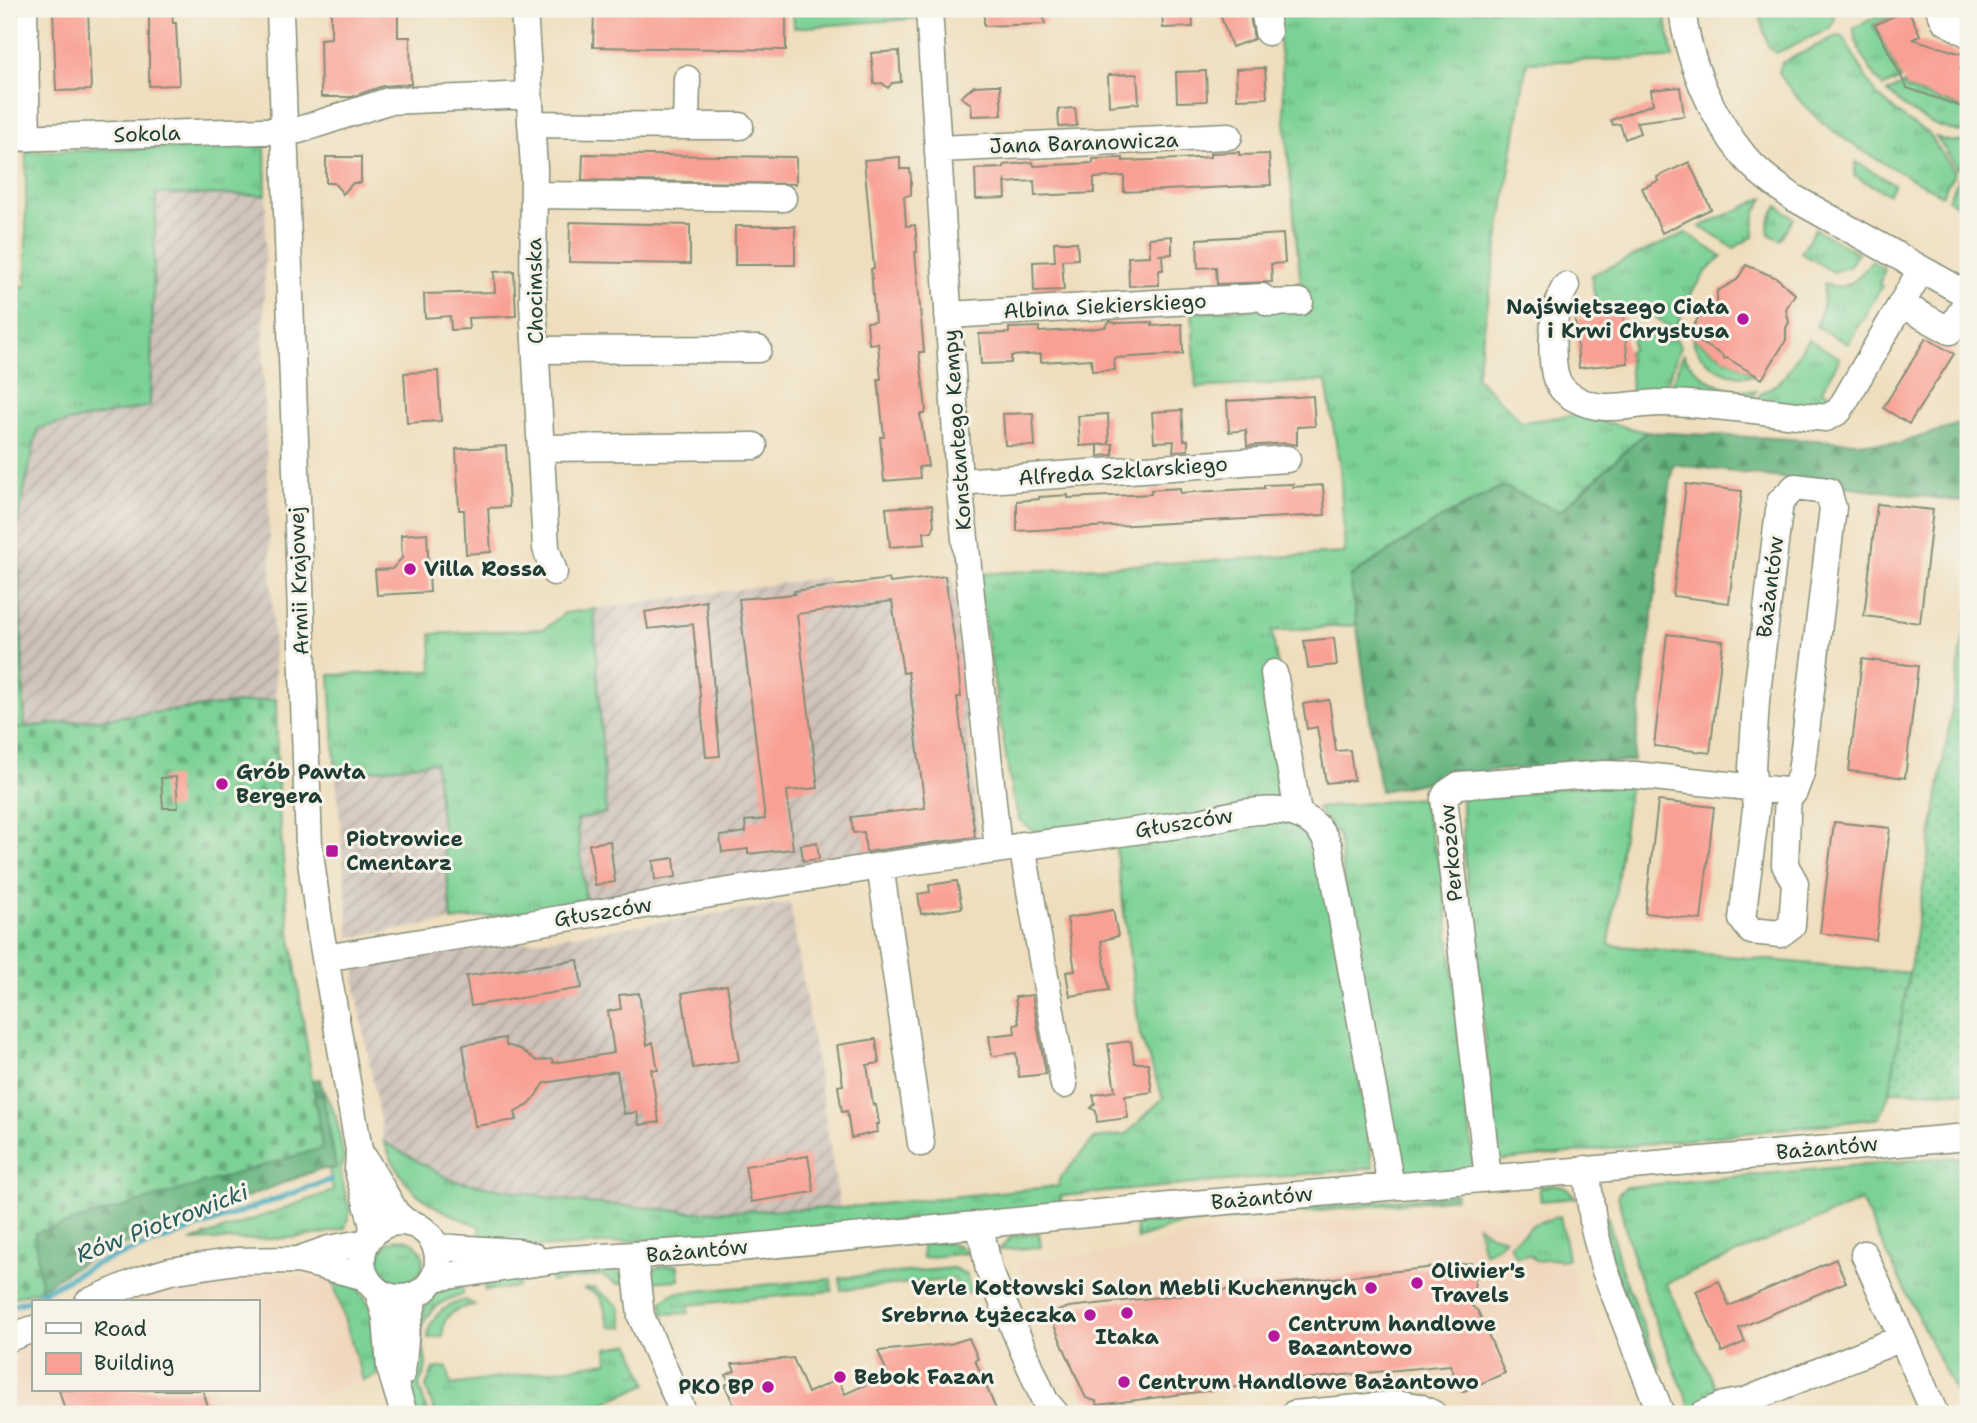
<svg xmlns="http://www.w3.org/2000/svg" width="1977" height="1423" font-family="'Shantell Sans',sans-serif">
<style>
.built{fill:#f0d6bc}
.industrial{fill:url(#industrial-furrows)}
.grass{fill:url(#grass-tufts);stroke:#4e8865;stroke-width:2}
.forest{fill:url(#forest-firs);stroke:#42785a;stroke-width:2}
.cemetery{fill:url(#cemetery-stones);stroke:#4e8865;stroke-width:2}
.garden{fill:url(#garden-dots);stroke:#4e8865;stroke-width:2}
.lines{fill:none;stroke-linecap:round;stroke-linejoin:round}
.stream{stroke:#3ca9bc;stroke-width:6}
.building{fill:#f9a094}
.minor-casing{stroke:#868e78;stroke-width:29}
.minor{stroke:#fff;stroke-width:26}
.poi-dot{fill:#b5179e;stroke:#f7f3e8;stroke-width:2.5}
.labels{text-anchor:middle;stroke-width:6;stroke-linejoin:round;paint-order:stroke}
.street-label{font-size:21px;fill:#1f3d34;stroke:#f7f3e8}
.poi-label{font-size:21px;font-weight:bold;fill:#1f3d34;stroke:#f7f3e8;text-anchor:start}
.water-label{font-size:23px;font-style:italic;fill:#285d5d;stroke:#f7f3e8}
</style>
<defs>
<pattern id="industrial-furrows" width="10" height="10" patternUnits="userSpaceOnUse" patternTransform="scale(1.75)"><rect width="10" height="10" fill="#cec2b9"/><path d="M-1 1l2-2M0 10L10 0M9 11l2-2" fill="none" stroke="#a79f97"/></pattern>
<pattern id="grass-tufts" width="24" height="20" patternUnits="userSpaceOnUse" patternTransform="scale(1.75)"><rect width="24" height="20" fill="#7cd296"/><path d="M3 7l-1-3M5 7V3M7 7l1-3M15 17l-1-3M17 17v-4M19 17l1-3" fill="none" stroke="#65ac7b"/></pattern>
<pattern id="forest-firs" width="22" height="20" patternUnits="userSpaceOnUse" patternTransform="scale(1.75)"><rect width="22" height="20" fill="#65b47f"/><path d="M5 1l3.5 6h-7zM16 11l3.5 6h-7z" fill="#539469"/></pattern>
<pattern id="cemetery-stones" width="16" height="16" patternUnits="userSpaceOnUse" patternTransform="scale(1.75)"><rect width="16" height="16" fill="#7cd296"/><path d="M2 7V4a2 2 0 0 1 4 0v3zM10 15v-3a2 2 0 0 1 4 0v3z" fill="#65ac7b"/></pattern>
<pattern id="garden-dots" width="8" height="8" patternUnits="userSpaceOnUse" patternTransform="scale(1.75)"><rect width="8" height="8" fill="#7cd296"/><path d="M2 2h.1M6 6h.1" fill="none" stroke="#65ac7b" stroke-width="1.8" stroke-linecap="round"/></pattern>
</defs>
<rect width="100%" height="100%" fill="#f7f3e8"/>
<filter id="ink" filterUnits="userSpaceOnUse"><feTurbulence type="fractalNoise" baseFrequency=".0143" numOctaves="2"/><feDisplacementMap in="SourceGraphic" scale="14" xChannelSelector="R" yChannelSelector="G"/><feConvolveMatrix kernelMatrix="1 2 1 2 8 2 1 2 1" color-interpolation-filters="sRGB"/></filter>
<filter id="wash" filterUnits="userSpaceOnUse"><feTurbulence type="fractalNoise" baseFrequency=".00686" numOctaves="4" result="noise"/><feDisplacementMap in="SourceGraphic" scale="28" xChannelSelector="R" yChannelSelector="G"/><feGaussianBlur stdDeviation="1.57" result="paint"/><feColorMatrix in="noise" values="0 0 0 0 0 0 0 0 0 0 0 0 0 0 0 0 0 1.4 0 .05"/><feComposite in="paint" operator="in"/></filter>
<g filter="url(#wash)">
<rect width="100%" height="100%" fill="#eedebd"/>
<path class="built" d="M1459 1210 1492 1218 1550 1213 1560 1216 1568 1258 1576 1285 1626 1414H1473L1461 1397 1449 1388 1432 1377 1409 1373 1106 1402 1091 1399 1074 1389 1069 1383 1028 1287 1030 1285 1025 1272H1021L1019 1265 1026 1261 1145 1249 1181 1236Z
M239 1274 289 1275 333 1281 363 1381 259 1414H9V1350L33 1339V1390H257V1302H117L179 1280Z"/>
<path class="industrial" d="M156 194 266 195 263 370 276 699 25 727 17 524 38 428 150 406Z
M952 576 979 845 586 904 577 820 606 813 594 609 828 577 829 587Z
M435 761 452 921 350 937 336 775Z
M790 903 840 1208 695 1212 575 1202 451 1180 384 1142 355 983 357 971 364 966Z"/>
<path class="grass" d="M793 9H921L922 18 794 28Z
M1274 9H1664L1673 58 1527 62 1476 377 1522 422 1576 415 1646 432 1559 512 1502 486 1438 520 1350 576 1358 625 1272 631 1300 803 1040 836 1019 820 1012 794 977 574 1345 553 1340 467 1326 381 1196 388 1192 312 1303 306 1286 134 1281 57Z
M1758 9H1830L1835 19 1829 29 1776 53 1768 46Z
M1889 9H1907L1874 25 1901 79 1883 87C1873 74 1853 45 1854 28Z
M1841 36 1844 38 1875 93 1905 119 1928 133 1955 172 1942 195C1883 162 1819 135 1781 76L1779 72 1782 63 1834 37Z
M1904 84 1906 89 1968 110V133C1936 130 1911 115 1888 92Z
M1936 137 1947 141 1968 142V151L1958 169Z
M265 145 266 195 156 194 150 406 38 428 17 524 25 727 9 729V287L26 286V152Z
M1968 161V211L1948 199Z
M1856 162 1894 184 1888 194 1854 176Z
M1764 198 1755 214 1754 236 1734 248 1700 227Z
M1778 206 1794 218 1780 240 1769 234C1766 222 1772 215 1778 206Z
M1815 229 1858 253 1849 267 1833 272 1801 253Z
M1686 233 1722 257C1700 274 1686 300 1677 326L1668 327 1650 312 1596 303 1591 275Z
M1871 261 1885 270 1879 284 1882 286 1848 344 1816 326 1823 306 1824 284C1847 293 1859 279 1871 261Z
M1661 333 1677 340 1680 347 1663 394 1632 398 1628 351 1632 350V337Z
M1692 338 1722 356 1724 359H1728L1755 375C1729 380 1699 364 1692 338Z
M1808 339 1840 358 1822 390 1835 398 1829 407 1754 403C1764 386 1772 391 1783 378 1792 366 1800 352 1808 339Z
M1683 354C1699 381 1726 391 1756 391L1749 402 1668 394Z
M594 609 606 813 577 820 586 904 452 921 435 762 336 775 330 675 432 671 431 634 544 629 565 613Z
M1630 781 1609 945 1909 973 1890 1091 1880 1118 1498 1161 1463 843 1462 798Z
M1421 798 1443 879 1474 1170 1401 1176 1348 914 1339 837 1317 808Z
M1255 817 1308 828 1324 862 1373 1168 1061 1196V1208L559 1247 481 1244 479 1226C427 1205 406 1196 384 1142L451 1180 575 1202 695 1212 840 1208 1059 1186V1179L1094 1139 1127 1134 1163 1098 1140 1035 1115 842Z
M321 1085 336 1117 344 1159 340 1171 350 1212 345 1228C301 1243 238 1238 191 1241L333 1191 329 1169 336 1168Z
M1968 1157V1414H1966L1861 1201 1666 1283 1729 1414H1693C1664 1342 1631 1271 1618 1194L1626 1187 1936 1158Z
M1554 1185 1566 1188 1576 1198 1541 1201 1539 1187Z
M1456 1194V1198L1180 1224 1137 1239 1135 1224Z
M1560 1216 1568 1258 1559 1261 1557 1259 1536 1261 1530 1255 1515 1256 1510 1244 1534 1224Z
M1603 1217H1608L1621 1268 1660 1369 1655 1371 1615 1269Z
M1477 1225 1491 1234 1505 1238 1497 1247 1484 1253Z
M1039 1233 1041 1247 999 1250 1012 1236Z
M379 1261a22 22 0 1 1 44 0a22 22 0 1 1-44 0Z
M941 1242 957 1245 968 1253 923 1258 922 1244Z
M678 1265 679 1280 646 1282C650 1265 663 1266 678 1265Z
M953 1268 966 1274 972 1293 958 1291 955 1279 841 1290 840 1278Z
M613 1269 623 1276 627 1283 616 1284 602 1275 551 1282 549 1275 517 1280 518 1287 485 1291 484 1279Z
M831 1279 832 1291 688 1305 689 1313 663 1314 662 1301 674 1293Z
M333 1281 357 1287 372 1308 373 1353 378 1375 363 1381Z
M462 1281 463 1294C442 1300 420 1312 422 1338 422 1347 426 1356 426 1365 426 1372 421 1379 419 1386L428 1414H415L409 1389 408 1368 427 1300 442 1288Z
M594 1288 619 1306 624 1328 610 1327C601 1310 610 1294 583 1289Z
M466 1300 475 1305C456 1308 441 1314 443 1336L428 1338C429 1315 445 1305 466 1300Z
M630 1344 647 1384 579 1414H435L426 1387 433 1369 447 1367 451 1385 608 1362 607 1348Z"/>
<path class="forest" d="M1968 421V502L1673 464 1633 761 1487 771 1380 791 1350 577 1438 520 1503 486 1560 512 1646 432 1898 444Z
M320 1079 336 1168 317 1170 163 1229C150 1241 129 1242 113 1248 87 1259 63 1273 41 1289L35 1233 321 1148 312 1080Z"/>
<path class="cemetery" d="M276 699 278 799 288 917 322 1148 35 1233 41 1289 9 1299V729Z"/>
<path class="garden" d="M1968 610V1092L1890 1091Z"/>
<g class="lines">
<path class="stream" d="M9 1306 27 1301 95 1264 330 1180"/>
</g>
<g id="blocks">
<path class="building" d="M53 9H88L91 90 56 91Z
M149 9H172L173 23H176L179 85 149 86Z
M331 9H398V37H410L411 84 383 86 351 97H321L320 39 331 38Z
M594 9H786V50L593 47Z
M984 9H1043L1045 24 984 26Z
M1162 9H1192L1193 27 1163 28Z
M1218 9H1249L1254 39 1232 47Z
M1908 9 1920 35 1913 39 1965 55 1960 68 1968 70V109L1907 88 1875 25Z
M899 51 901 82 892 83 888 88 882 83 874 84 871 53Z
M1265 68 1267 98 1237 99 1236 69Z
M1206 71 1207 101 1177 102 1176 72Z
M1137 74 1139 103 1109 106 1108 75Z
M992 85H1000L1002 115 972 116 971 104 961 97 974 86Z
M1680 87 1684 116 1636 122 1640 133 1625 139 1620 124 1613 125 1611 120 1653 104 1651 90Z
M1075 108 1077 126 1059 127 1058 109Z
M1239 152V155L1269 154 1271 185 1124 192V176L1094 178V193L1035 196 1034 181 1005 183V179L1006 198 976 199 975 169 1004 168V165L1033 162 1034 166 1093 163V159L1123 158V161L1181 159 1210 157V153Z
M583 154 796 157V184L582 180Z
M326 157H361V183H353L343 194 334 183H326Z
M900 157V169H910L911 179V195L904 196 906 226 915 225 917 245V252H915L924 352H919L926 408 925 414H920L928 466 919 467 920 478 884 481 880 437H884L878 379H881L878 343 869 344 867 322 875 321 871 269 874 268 864 160Z
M1689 162 1711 209 1662 233 1642 188 1658 181 1657 177Z
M570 222 690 225V264L569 262Z
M735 226H795V265H735Z
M1283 234 1285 263 1271 264 1272 282 1217 284 1216 267 1198 268 1197 239Z
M1172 236V254L1158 255H1162L1163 270H1159V285L1129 286 1128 257 1150 256 1149 238Z
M1054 242H1077L1078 259 1062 260 1064 290 1034 291 1033 262 1055 261Z
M1746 265 1777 278 1795 294 1786 309 1789 322 1786 328V340L1762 379 1727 358 1724 359 1722 355 1688 335 1707 303 1717 309V291L1737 280Z
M514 271 516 316 468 318 469 329 451 330 450 316 425 318 424 294 495 292 494 272Z
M1623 314 1628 363 1579 368 1575 319Z
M1110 321 1116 323 1152 322V326L1182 324 1183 354 1114 358 1115 370 1092 371 1091 359 1041 362V354L1011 356V363L981 364 979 334 1009 333V328L1039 327V332L1092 329 1105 327Z
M1926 338 1954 354 1909 424 1883 408Z
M438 371 441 421 407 423 404 373Z
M1313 396 1315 426 1297 427V445L1286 443 1247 446 1246 430 1229 432 1227 401Z
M1182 410 1184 440H1188V450L1173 451 1174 441 1154 442 1152 412Z
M1033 413 1035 446 1005 445 1003 414Z
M1108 414 1109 444H1113V455L1098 456V445L1109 444 1080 446 1078 416Z
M506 446 509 507 488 508 491 552 466 554 464 510H459L456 449Z
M1293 484V487L1323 485 1325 515 1017 531V501L1039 499V497L1068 495V498L1151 494V490L1165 489 1180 488V493L1264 488V485Z
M1686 484 1742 491 1729 603 1673 596Z
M1877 504 1933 510 1920 623 1864 616Z
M932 505 934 526 932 532H924L925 544 890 547 886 508Z
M427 533 430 592 377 595 375 570 392 569 402 558 401 535Z
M945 576 958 666 961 697H957L975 837 866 852 864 832 853 833 851 817 925 808 908 672 903 673 892 601 797 614 818 788 787 791 793 849 748 854V849L722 852 720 836 746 832 745 821 765 819 739 599 795 594 794 591 889 579 890 583Z
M706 601 720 756 706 757 693 624 648 629 645 612Z
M1667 634 1723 641 1710 753 1654 746Z
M1334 638 1337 665 1308 668 1304 641Z
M1862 659 1918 666 1905 778 1849 771Z
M1329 700 1336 751 1350 750 1354 780 1326 783 1317 727 1307 729 1303 704Z
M176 777 178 808H163L161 778Z
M1658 801 1714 807 1701 920 1645 913Z
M1834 822 1890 828 1876 940 1820 933Z
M610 841 615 882 595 885 589 844Z
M817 842 819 859 803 861 801 845Z
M674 858 676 877 655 880 653 861Z
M957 881 962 908 921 914 918 894 930 892 929 885Z
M1113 910 1118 936 1101 941 1109 990 1070 996 1066 972 1075 971 1067 918Z
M578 960 582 988 471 1006 466 976Z
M727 985 739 1061 693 1068 682 993Z
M639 993 647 1045 653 1042 658 1070 651 1069 659 1122 639 1125 637 1112 624 1114 617 1071 545 1083 529 1105 515 1112 517 1120 475 1126 463 1045 505 1038 506 1045 520 1049 537 1061 552 1059 553 1063 614 1053 608 1011 621 1009 619 995Z
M1032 995 1046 1074 1019 1077 1016 1053 992 1056 989 1036 1015 1033 1014 1025 1019 1024 1015 997Z
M876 1039 879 1063 867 1065 873 1105H876L879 1124H876L877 1132 851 1138 847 1111 842 1112 838 1086 843 1085 837 1045Z
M1131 1041 1134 1063H1148L1152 1092 1125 1096 1128 1118 1097 1122 1096 1111 1091 1108 1095 1104 1093 1095 1115 1091 1108 1044Z
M808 1156 814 1192 751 1202 745 1166Z
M1836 1259 1846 1282 1739 1328 1745 1342 1722 1352 1696 1291 1719 1281 1729 1306Z
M1471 1263V1274L1476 1273 1472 1306 1478 1311 1505 1373 1462 1392 1450 1365 1292 1380 1098 1405 1096 1401 1086 1398 1084 1394 1049 1314 1069 1307Z
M969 1338 978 1359 975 1360 998 1414H738L725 1385 730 1383 726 1375 735 1371 732 1364 793 1358 808 1393 838 1379 845 1394 888 1375 878 1351 950 1344Z
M59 1390H203L210 1414H66Z"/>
</g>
</g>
<g filter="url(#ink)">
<use href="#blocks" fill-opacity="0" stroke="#868e78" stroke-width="2"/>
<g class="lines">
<g class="minor-casing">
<path id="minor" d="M24 9 27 138
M280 9 309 846 320 929 359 1150 358 1171 372 1222 373 1234
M524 9 534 168 533 302 546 548 554 572
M929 9 959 482 998 849
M1264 9 1268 32
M1682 9C1688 61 1711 116 1744 156 1758 173 1776 185 1794 198L1968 295
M1939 9 1945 21 1968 34
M531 124 686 126 687 79
M686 126H740
M9 138 299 130 388 101 529 95
M939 149 1229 136
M534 195 783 198
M1566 286C1552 307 1550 350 1555 375 1558 386 1566 394 1576 399 1604 415 1635 402 1665 403 1719 404 1773 413 1826 418L1839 411 1921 270
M1901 304 1950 331 1968 299
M948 315 1262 297 1269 303 1300 302
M536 350 758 349
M541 448 754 446
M959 482 1287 459
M1274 673 1298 813
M1022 845 1064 1085
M880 866 921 1143
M325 958 880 866 1200 822C1244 812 1309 793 1329 847L1391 1186
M364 1158 396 1213 407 1223
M1586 1169 1594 1228 1604 1268 1661 1414
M1488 1178 1444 798 1447 793 1459 785 1604 774 1635 775 1794 792 1801 773 1833 508 1828 491 1795 487 1780 502 1756 701 1752 768 1756 809 1742 919 1751 931 1780 934 1792 925 1795 883 1785 865 1788 791
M362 1260a38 38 0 1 1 76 0a38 38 0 1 1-76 0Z
M980 1226 989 1270 1045 1401 1056 1414
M436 1247 518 1252 533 1256
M634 1256 641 1316 684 1414
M298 1260 329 1249 367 1242
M434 1278 555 1260 729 1249 1170 1206 1968 1137
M378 1291 386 1318 390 1368 404 1414
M88 1302 140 1280 170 1271 236 1261 298 1260 366 1277
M9 1338 33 1329
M1902 1338 1935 1414
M402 1373 406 1329 415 1296
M1294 1414 1402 1404 1419 1407 1433 1414
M1703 1414 1724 1405 1745 1401 1902 1338 1864 1254"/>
</g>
<use href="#minor" class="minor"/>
</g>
</g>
<g class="poi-dot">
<circle cx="1743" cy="319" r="7"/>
<circle cx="410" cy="569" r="7"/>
<circle cx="222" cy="784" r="7"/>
<rect x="325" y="844" width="14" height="14" rx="3.5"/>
<circle cx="1417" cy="1283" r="7"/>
<circle cx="1371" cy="1288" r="7"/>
<circle cx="1127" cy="1313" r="7"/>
<circle cx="1090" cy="1315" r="7"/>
<circle cx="1274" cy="1336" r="7"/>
<circle cx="840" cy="1377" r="7"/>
<circle cx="1124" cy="1382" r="7"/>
<circle cx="768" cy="1387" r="7"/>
</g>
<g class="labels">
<g class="street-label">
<text transform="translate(147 134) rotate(-2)" y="7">Sokola</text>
<text transform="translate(1084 143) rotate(-2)" y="7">Jana Baranowicza</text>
<text transform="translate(535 291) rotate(-91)" y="7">Chocimska</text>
<text transform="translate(1105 306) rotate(-3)" y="7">Albina Siekierskiego</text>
<text transform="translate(957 430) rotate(-94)" y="7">Konstantego Kempy</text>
<text transform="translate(1123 471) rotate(-4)" y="7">Alfreda Szklarskiego</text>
<text transform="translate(299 581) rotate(-92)" y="7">Armii Krajowej</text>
<text transform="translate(1770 587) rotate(-83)" y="7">Bażantów</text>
<text transform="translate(1184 823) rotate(-9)" y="7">Głuszców</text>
<text transform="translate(1451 853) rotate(-95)" y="7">Perkozów</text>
<text transform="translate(603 912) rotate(-9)" y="7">Głuszców</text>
<text transform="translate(1827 1148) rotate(-5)" y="7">Bażantów</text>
<text transform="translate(1262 1198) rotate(-5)" y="7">Bażantów</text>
<text transform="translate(697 1251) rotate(-5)" y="7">Bażantów</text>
</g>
<g class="poi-label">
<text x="1729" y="314" text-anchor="end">Najświętszego Ciała<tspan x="1729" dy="24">i Krwi Chrystusa</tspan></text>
<text x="424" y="576">Villa Rossa</text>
<text x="236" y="779">Grób Pawła<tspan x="236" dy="24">Bergera</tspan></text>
<text x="346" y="846">Piotrowice<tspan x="346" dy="24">Cmentarz</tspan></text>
<text x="1431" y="1278">Oliwier's<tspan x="1431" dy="24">Travels</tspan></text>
<text x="1357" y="1295" text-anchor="end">Verle Kotłowski Salon Mebli Kuchennych</text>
<text x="1076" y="1322" text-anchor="end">Srebrna Łyżeczka</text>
<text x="1288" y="1331">Centrum handlowe<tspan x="1288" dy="24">Bazantowo</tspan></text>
<text x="1127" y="1344" text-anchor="middle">Itaka</text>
<text x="854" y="1384">Bebok Fazan</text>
<text x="1138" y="1389">Centrum Handlowe Bażantowo</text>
<text x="754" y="1394" text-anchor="end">PKO BP</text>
</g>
<g class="water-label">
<text transform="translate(162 1223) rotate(-21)" y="8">Rów Piotrowicki</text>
</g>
</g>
<rect width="1977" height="1423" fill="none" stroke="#f7f3e8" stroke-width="35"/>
<rect x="32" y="1300" width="228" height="91" fill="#f7f3e8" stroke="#a1aaa0" stroke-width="2"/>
<rect x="46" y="1323" width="35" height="10" fill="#ffffff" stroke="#a1aaa0" stroke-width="2"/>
<text x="94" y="1336" font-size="21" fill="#1f3d34">Road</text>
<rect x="46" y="1353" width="35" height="21" fill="#f9a094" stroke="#a1aaa0" stroke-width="2"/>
<text x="94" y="1370" font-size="21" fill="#1f3d34">Building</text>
</svg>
